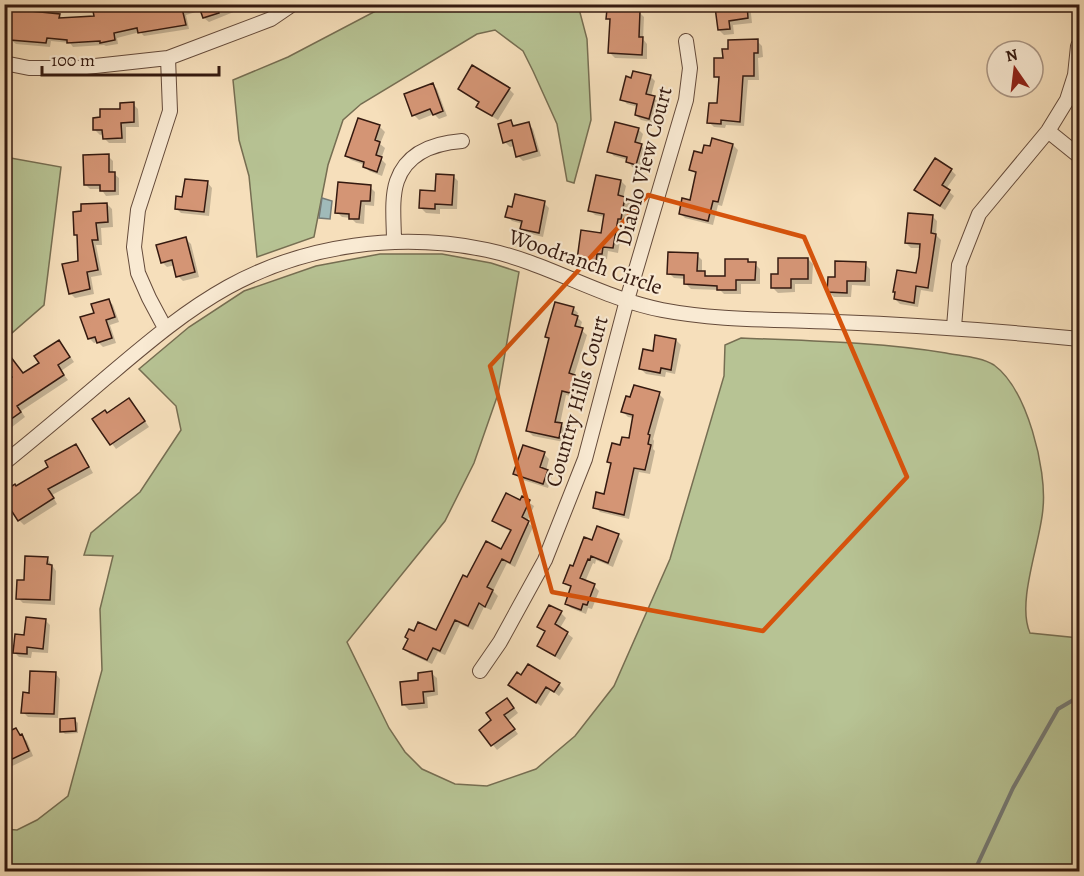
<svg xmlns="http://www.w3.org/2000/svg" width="1084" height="876" font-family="Alegreya,serif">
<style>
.green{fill:#b7c394;stroke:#766e52;stroke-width:1.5}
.water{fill:#a0bab9;stroke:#757a75;stroke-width:1.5}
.shadow{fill:#0003}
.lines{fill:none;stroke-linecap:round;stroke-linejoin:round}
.stream{stroke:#757a75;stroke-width:4}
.building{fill:#d49575;stroke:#351a10;stroke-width:1.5}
.street-casing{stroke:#654b3b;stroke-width:16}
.street{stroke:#f9ead3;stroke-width:14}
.marked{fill:none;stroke:#d6530c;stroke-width:4.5;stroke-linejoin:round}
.labels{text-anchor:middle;stroke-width:4.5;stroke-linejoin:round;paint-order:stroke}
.street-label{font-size:22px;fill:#351a10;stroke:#f9ead3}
</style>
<rect width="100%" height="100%" fill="#f6dfbb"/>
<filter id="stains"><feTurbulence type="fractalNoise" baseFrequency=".00333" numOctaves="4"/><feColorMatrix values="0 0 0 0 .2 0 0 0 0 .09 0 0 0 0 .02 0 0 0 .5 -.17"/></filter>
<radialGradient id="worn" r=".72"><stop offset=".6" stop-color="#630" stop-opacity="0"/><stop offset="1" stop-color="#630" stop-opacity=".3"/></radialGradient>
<path class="green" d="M389 4 578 5 587 39 591 120 574 183 567 181 557 124 533 71 523 51 495 30 477 34 361 104 343 120 328 165 314 237 257 257 249 176 239 140 233 80 288 57Z
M5 157 61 167 44 305 5 339Z
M380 254H442L491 263 519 272 498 394 474 463 445 521 347 642 389 728 405 752 422 769 455 784 487 786 536 769 575 736 614 686 670 559 724 376 725 345 741 338C810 341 878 342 946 353 961 356 981 357 994 365 1027 389 1047 469 1043 508 1041 541 1016 602 1030 633L1079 638V871H5V829L17 830 37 820 68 796 102 670 100 609 113 556 84 555 91 533 140 492 181 430 176 406 139 369 189 327 244 291 316 266Z"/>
<path class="water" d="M322 198 332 201 330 219 319 218Z"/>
<path class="shadow" d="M128 4H152L153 8 170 4H239L241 9 209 22 204 18 202 10 186 15 189 29 144 36 140 32 117 38 118 44 106 46 104 45 73 47 70 43 51 41 50 47 16 44 11 40V29H8L4 26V13L31 7 35 13 59 15 63 19 96 17Z
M721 4H750L752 23 733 25 734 34 724 35 719 30Z
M639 12 644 17 643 39 647 44V59L615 58 610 53 611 21 608 18Z
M757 41 762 46 763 57 758 58 759 80H748L744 126 726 125 725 128 714 127 709 122 718 105 720 81 716 76 724 59Z
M650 76 655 81 651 96 659 102 654 123 641 120 636 115 638 107 627 104 622 99 632 80Z
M432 84 437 89 447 116 439 119 434 114 419 120 414 115Z
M461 89H509L514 94 498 120 483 111 478 106 480 103Z
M133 104 138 109 139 127H126V143H109L104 138V134L100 135 95 130Z
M4 112 11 117 10 128H4Z
M359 120 380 127 385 132 380 144 385 148 381 159 386 164 382 176 369 171 365 165 351 160 346 155Z
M511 122 516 127 528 124 533 129 541 156 523 161 518 156 515 146 510 147 505 142Z
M638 129 643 134 640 145 646 150 641 169 632 167 628 160 614 156 609 151Z
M733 145 738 150 722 206 718 205 713 225 685 218 680 213 691 202 696 174 691 169 703 155Z
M108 156 113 161V173L119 178V195L106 196 101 189H90L85 184Z
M951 170 956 175 946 189 954 196 945 210 920 194Z
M453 176 458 181 457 209H440V214L426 213 421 208Z
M621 181 626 186 623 198 630 203 626 224 623 223 618 253 608 251 607 259 602 258 601 266 584 264 579 259 603 234 605 217 595 215 590 210Z
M207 182 212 188 209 216 181 213 176 208Z
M370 187 375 192 374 206 365 205 364 224 356 223 351 218 342 217 337 212Z
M544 203 549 208 543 237 527 233 522 228 523 224 512 221 507 216Z
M107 204 112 209 113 227 101 228 102 245H96L102 275 91 277 94 294 75 298 70 293 80 262 79 237 75 234 83 212Z
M932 216 937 221 936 235 941 240 933 292 921 290 918 307 900 304 895 299 917 274 922 248H911L906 243Z
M186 239 191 244 199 277 183 281 178 276 175 265 167 267 162 262Z
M697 255 702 260V272L709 277H726L748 261 751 264H755L760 269V284H741V294H724L720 290 691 289 686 284V279L674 278 669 273Z
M808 259 813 264 812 284H795V292L778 293 773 288 780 276Z
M865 264 870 269V286L852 285 851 297H834L829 292 836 279Z
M108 300 113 305 119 322 110 325 116 343 103 347 98 342 94 343 89 338 96 314Z
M573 308 578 313 577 317 582 322 580 329 587 335 574 376 579 381 575 397 566 395 560 424 567 430 564 442 533 436 528 431 550 340 546 337Z
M676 340 681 345 675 374 666 372 665 377 646 374 641 369 654 353Z
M63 346 74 362 61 371 68 380 21 411 25 417 12 427 4 419 24 375Z
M659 394 664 399 653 439 654 441 653 449 655 451 650 474 639 472 629 519 600 512 595 507 605 496 612 465 609 461 630 440 634 418 628 417 623 412Z
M134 405 149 427 116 449 94 419Z
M76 446 81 451 93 473 52 495 57 504 24 525 19 520 50 467Z
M524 447 544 454 549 459 546 471 552 476 548 488 520 479 515 474Z
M522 498 534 506 527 522 533 527 515 567 507 563 493 591 498 596 491 610 484 607 473 630 460 624 445 655 438 652 432 664 410 654 405 649 436 632 468 579 502 551 512 532 498 525 493 520 520 502Z
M618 536 623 541 613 567 596 560 595 564 593 563 585 582 594 586 599 591 592 609 588 608 586 614 571 608 566 603 572 588 565 582 593 542Z
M47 558 56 571 55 605 23 603 18 598 25 582Z
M561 613 566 618 560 628 573 638 560 660 538 645 546 633 539 626Z
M45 620 50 625 48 653 32 652 31 658 19 657 14 652 26 637Z
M55 673 60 679 58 718 28 717 23 712Z
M431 673 437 678 438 695 427 697 428 708 409 710 404 705 420 682Z
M522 677 559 684 564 689 559 696 551 690 541 706 510 685Z
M512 705 518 713 508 721 518 734 497 750 481 730Z
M75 720 78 723V733L65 734 62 731Z
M4 728 9 733 16 730 27 741 33 756 4 770Z"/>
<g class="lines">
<path class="stream" d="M974 872 1013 788 1058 709 1080 696"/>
</g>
<path class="building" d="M122 4H150V7L163 4H181L186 25 138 33 137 28 114 33 115 40 100 43V41L67 43V40L47 38 46 43 10 40V25H4V12H8V5H31V11L60 14 59 18 94 16 93 11Z
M198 4H217L219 13 203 18Z
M720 4H747L748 18 729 21 730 29 718 30 715 7 720 6Z
M607 9 640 11 639 37H643L642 55 608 53 610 19H606Z
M758 39V53H754V76H743L740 122 721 120V124L707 123 709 103H717L719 77H714V58H723L722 49H728V40Z
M472 65 510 88 492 116 476 107 479 102 458 89Z
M633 71 651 75 646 94 655 96 649 119 635 115 637 104 620 100 626 76 631 78Z
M433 83 443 111 433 115 430 109 412 116 404 94Z
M134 102V122L121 123 122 138 103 139 102 130H93V118L100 117V109H120V103Z
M358 118 380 125 375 140 380 142 376 155 382 157 377 172 363 167 364 162 345 156Z
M511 120 513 126 529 122 537 151 516 157 512 140 503 143 498 124Z
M615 122 639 128 635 142 642 144 636 165 626 162 627 157 607 152Z
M712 138 733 144 718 202 713 201 708 221 679 214 682 198 690 200 696 172 689 170 694 151 702 153 704 145 710 146Z
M109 154V172H115V191H100V185H84L83 155Z
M935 158 952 169 942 185 950 190 940 206 914 190Z
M436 174 454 175 452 205 435 204V209L419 208 420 190 435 191Z
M596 175 621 180 618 195 625 197 621 219H618L613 248 603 247 602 254H597L596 262 577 260 581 230 601 233 604 214 588 211Z
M185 179 208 181 204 212 175 209 176 196 182 197Z
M338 182 371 185 370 201H361L359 219H349V214L335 213Z
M515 194 545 201 539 233 520 229 522 221 505 217 508 206 512 207Z
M107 203 108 222 96 223 98 240H92L98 270 87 272 90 289 69 294 62 264 78 261 77 235H74L73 212 81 211V204Z
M908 213 933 215 931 233 936 234 928 288 916 286 914 303 894 299 895 292H893L897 270 916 273 919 257 920 244 905 243Z
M186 237 195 272 176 277 172 260 161 263 156 245Z
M668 252 698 253 697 271H705V276H725V259H748V262H756L755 280H736V290H717V286L684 284V275L667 274Z
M778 258H808V279H791V288H771V274H778Z
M835 261 866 262 865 281H847V293L827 292 828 277H835Z
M109 299 115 317 106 320 112 338 97 343 95 337 88 339 80 317 94 313 91 304Z
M555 302 574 307 572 314 578 316 575 326 583 328 569 373 575 375 570 393 562 391 555 422 562 423 559 438 526 431 549 338 545 337Z
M655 335 676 339 671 370 661 368 660 373 639 369 643 349 653 351Z
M59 340 70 357 58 365 64 375 17 406 21 412 4 424V382L12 377 4 366V348L23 373 39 363 34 356Z
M634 385 660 392 648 434 650 435 648 444 651 445 645 470 634 468 624 515 593 508 596 492 604 494 611 463 607 462 612 443 620 445 622 437 629 438 633 415 621 412 626 396 630 397Z
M129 398 145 421 110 445 92 419 105 410 107 413Z
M76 444 89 467 48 489 54 498 18 521 4 499V491L15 484 16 486 48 467 45 461Z
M523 445 545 452 540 467 548 470 543 484 513 474Z
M506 493 520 500 522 496 530 500 522 517 529 521 510 563 502 559 487 587 493 590 485 607 479 603 468 626 455 620 440 651 433 648 427 660 403 649 408 639 405 637 409 629 414 631 418 622 436 630 463 575 467 577 486 541 501 549 511 530 492 521Z
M597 526 619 534 608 563 591 556 590 560 588 559 580 578 595 584 587 605 583 604 581 610 565 604 571 586 563 583 570 565 573 566 584 537 592 540Z
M25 556 48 557 47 564 52 565 50 600 16 599 17 580H24Z
M549 605 562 611 555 624 568 632 555 656 537 646 545 631 537 627Z
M26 617 46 619 43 649 27 647V654L13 653 15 634 24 635Z
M528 664 560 683 554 692 546 687 536 703 508 685 517 672 521 675Z
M30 671 56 672 54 714 21 713 23 692 29 693Z
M432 671 434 691 423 692 424 703 402 705 400 682 418 680V673Z
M507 698 514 708 504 715 515 729 491 746 479 730 491 720 486 713Z
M75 718 76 731 60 732V719Z
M16 728 20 735 22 734 29 751 4 763 5 733Z"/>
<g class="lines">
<g class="street-casing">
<path id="street" d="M4 63 29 68H77L168 58 271 19 293 4
M1048 131 1079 156
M394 242C394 222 391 199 397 181 407 152 435 143 462 141
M954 327 959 265 979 214 1048 131 1067 100 1075 75 1078 46
M165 328 149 298 138 273 134 247 138 210 170 111 168 58
M4 463C39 435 73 406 107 377 145 345 183 312 228 287 306 244 400 232 487 250 548 263 601 298 662 310 719 321 779 319 836 322 918 325 998 331 1080 339
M480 671 500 642 545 560 585 459 627 300 686 100 690 68 686 41"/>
</g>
<use href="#street" class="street"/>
</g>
<path class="marked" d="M648 195 804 237 907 477 763 631 552 592 490 366Z"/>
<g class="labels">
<g class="street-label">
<text transform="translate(643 166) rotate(-75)" y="8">Diablo View Court</text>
<text transform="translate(586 261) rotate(19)" y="8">Woodranch Circle</text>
<text transform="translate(576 401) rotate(-74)" y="8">Country Hills Court</text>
</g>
</g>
<rect width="1084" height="876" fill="none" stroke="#f6dfbb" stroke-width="24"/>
<rect x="6" y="6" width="1072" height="864" fill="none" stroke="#351a10" stroke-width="3"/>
<rect x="12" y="12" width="1060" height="852" fill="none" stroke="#351a10" stroke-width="1.5"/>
<g transform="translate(1015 69) rotate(346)"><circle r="28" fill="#f9ead3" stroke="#ab9785" stroke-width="1.5"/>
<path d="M0-4.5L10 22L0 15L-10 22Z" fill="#8f2418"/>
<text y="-9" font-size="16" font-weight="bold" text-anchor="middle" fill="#351a10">N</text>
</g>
<path d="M42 66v9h177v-9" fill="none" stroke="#351a10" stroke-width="3"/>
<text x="51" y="66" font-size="18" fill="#351a10" stroke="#f9ead3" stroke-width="4.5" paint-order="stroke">100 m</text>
<rect width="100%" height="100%" filter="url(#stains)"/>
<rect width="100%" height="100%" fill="url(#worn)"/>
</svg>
